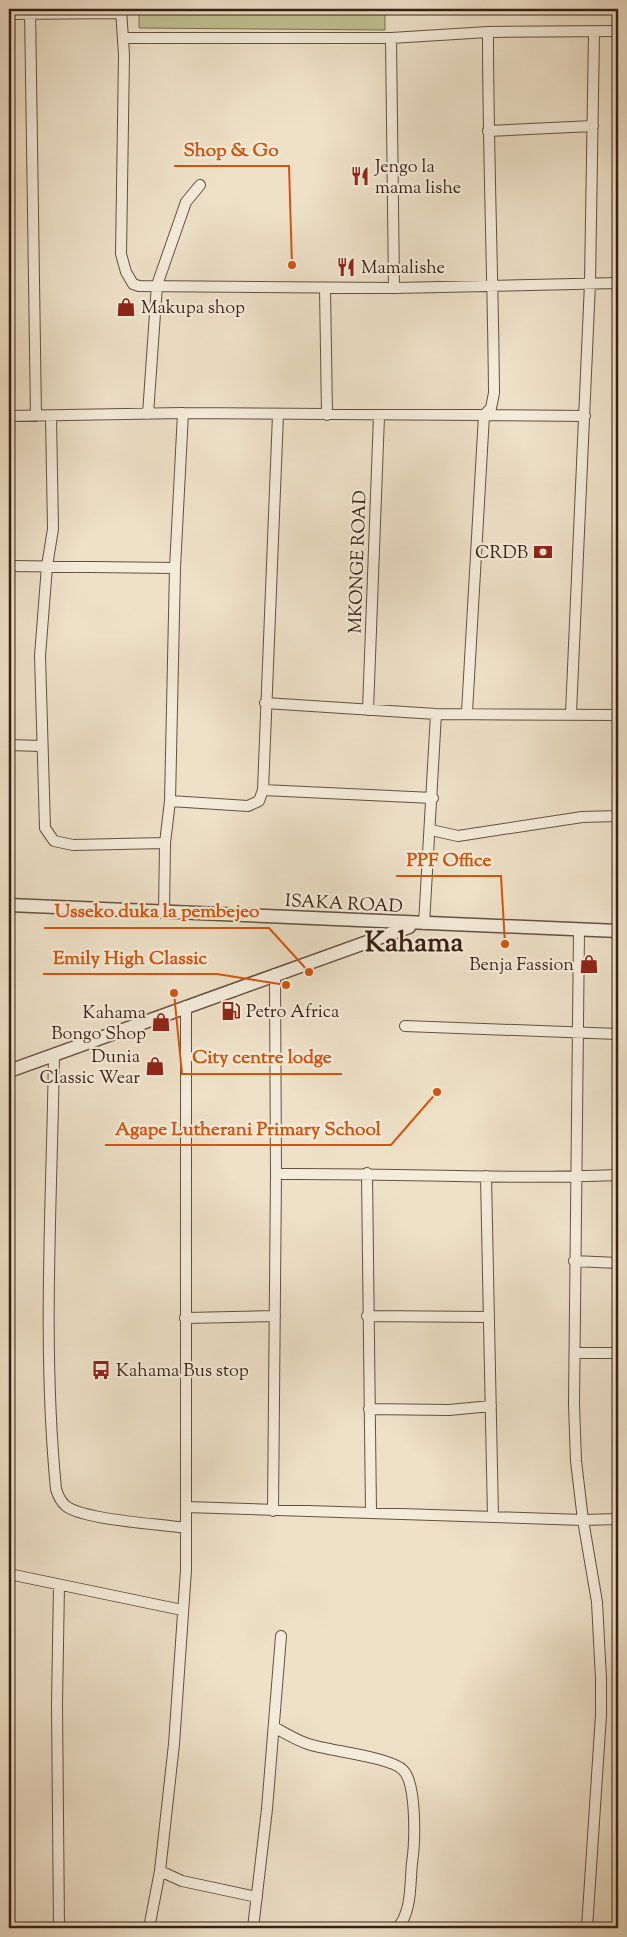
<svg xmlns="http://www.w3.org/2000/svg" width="627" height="1937" font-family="'Sorts Mill Goudy',serif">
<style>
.green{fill:#c0c191;stroke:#7c7052}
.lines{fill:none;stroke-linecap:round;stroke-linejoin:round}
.minor-casing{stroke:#664f41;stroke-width:12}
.tertiary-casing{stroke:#664f41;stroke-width:15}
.minor{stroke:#f4ecdb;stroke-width:10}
.tertiary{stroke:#f4ecdb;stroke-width:12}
.labels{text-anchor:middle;stroke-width:4.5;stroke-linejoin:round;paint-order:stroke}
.poi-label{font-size:18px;fill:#381e14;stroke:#f4ecdb;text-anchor:start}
.street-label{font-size:18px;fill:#381e14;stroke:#f4ecdb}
.town-label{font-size:28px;font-weight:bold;fill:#381e14;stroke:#f4ecdb}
.leader{fill:none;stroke:#d6530d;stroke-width:2}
.callout-dot{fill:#d6530d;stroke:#f4ecdb;stroke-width:2}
.callout-label{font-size:19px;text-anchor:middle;font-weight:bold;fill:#d6530d;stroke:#f4ecdb;stroke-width:4.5;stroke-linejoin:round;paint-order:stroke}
</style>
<rect width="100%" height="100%" fill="#eee1c8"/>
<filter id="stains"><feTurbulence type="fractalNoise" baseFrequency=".004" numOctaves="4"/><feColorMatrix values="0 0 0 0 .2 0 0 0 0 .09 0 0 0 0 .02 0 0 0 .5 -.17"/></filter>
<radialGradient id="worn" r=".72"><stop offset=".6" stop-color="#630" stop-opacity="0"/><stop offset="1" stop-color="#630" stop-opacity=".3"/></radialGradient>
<path class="green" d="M139 9H385V30L139 28Z"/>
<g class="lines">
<g class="minor-casing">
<path id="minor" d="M30 9 36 416
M121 9 124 55 121 254 126 272 133 284 139 286 394 288 618 283
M9 14 121 13
M123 38H391L488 32 618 31
M391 38 394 288
M488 131 593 126
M325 288 327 415
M148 414 157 285 186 202 200 185
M9 416 183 413 484 415 491 408 494 393C493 273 488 153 488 32
M51 416 53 529 47 566 40 656 45 828 54 841 73 845 165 843
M9 566 175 568
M265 703 436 714 618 715
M368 710 379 416
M467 712 484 415 585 416
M571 713 590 283 594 33
M9 745 41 746
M263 790 433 798
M170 801 248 806 259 801 263 790 278 415
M431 830 458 836 582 817 618 816
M164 912 165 843 170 801 175 568 183 413
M424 924 436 714
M579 930 574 1404 576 1461 583 1520 597 1602 601 1679V1715L587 1928
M405 1026 618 1034
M54 1054C52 1199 42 1345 56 1489 58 1496 60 1501 66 1506 84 1520 160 1524 185 1528
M367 1173 371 1512
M276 1174C390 1173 504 1180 618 1175
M486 1176 493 1517
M574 1261 618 1263
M367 1316 489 1317
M185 1318 275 1316
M576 1353H618
M369 1409 449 1410 491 1406
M186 1507 583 1520 618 1519
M273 1511 276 1174 275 974
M9 1574 182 1610
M59 1585 57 1704 59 1928
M274 1727C285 1733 296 1740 308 1744 329 1751 391 1757 403 1770 417 1784 415 1843 412 1863 410 1882 412 1914 397 1928
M160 1871 182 1881 257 1897
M149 1928 160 1871 174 1744 186 1570V1006
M253 1928 267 1809 281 1636"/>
</g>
<g class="tertiary-casing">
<path id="tertiary" d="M9 905 618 931
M9 1071 409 927"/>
</g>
<use href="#minor" class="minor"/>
<use href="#tertiary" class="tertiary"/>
</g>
<defs>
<g id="restaurant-bare" transform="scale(1.5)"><path d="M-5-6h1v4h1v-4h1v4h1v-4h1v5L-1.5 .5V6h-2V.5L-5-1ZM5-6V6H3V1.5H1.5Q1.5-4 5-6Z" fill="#8f2418" stroke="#f4ecdb" stroke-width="2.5" paint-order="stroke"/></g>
<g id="shop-bare" transform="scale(1.5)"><path d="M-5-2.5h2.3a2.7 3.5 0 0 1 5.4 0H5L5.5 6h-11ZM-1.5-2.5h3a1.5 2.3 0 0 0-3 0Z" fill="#8f2418" stroke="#f4ecdb" stroke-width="2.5" paint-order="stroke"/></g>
<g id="bank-bare" transform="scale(1.5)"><path d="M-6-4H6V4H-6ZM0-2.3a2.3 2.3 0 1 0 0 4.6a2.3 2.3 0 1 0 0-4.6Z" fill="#8f2418" stroke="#f4ecdb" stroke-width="2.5" paint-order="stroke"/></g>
<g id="fuel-bare" transform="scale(1.5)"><path d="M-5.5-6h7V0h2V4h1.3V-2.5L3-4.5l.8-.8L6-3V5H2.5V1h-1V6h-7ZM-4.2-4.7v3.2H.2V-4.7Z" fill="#8f2418" stroke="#f4ecdb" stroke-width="2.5" paint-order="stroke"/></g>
<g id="bus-bare" transform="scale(1.5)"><path d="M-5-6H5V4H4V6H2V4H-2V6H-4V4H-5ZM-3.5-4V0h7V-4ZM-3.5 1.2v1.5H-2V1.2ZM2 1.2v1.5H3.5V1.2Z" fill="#8f2418" stroke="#f4ecdb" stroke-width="2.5" paint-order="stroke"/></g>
</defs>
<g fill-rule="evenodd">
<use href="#restaurant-bare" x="360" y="176"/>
<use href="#restaurant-bare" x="346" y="267"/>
<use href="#shop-bare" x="126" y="307"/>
<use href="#bank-bare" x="543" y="552"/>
<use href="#shop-bare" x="589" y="964"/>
<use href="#fuel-bare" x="231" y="1011"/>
<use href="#shop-bare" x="161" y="1022"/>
<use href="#shop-bare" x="155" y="1066"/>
<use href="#bus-bare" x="101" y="1370"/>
</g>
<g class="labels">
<g class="poi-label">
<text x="375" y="172">Jengo la<tspan x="375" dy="21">mama lishe</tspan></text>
<text x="361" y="273">Mamalishe</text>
<text x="141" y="313">Makupa shop</text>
<text x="528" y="558" text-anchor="end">CRDB</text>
<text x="574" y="970" text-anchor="end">Benja Fassion</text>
<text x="246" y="1017">Petro Africa</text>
<text x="146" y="1018" text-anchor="end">Kahama<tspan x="146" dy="21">Bongo Shop</tspan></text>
<text x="140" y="1062" text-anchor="end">Dunia<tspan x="140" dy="21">Classic Wear</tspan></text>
<text x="116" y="1376">Kahama Bus stop</text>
</g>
<g class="street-label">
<text transform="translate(357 562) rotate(-88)" y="6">MKONGE ROAD</text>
<text transform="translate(344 903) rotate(3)" y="6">ISAKA ROAD</text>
</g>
<g class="town-label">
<text x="414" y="951">Kahama</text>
</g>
</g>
<path class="leader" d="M292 265L289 166H174M505 944L501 876H396M309 972L269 928H44M286 985L217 974H43M174 993L182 1074H342M437 1092L391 1145H105"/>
<g class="callout-dot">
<circle cx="292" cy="265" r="5"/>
<circle cx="505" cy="944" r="5"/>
<circle cx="309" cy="972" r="5"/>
<circle cx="286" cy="985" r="5"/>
<circle cx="174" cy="993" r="5"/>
<circle cx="437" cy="1092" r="5"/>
</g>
<g class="callout-label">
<text x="231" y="156">Shop &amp; Go</text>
<text x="449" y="866">PPF Office</text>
<text x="157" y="917">Usseko duka la pembejeo</text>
<text x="130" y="964">Emily High Classic</text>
<text x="262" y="1063">City centre lodge</text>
<text x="248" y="1135">Agape Lutherani Primary School</text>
</g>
<rect width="627" height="1937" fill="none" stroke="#eee1c8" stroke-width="30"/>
<rect x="10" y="10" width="607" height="1917" fill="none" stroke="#381e14" stroke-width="2.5"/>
<rect x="15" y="15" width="597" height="1907" fill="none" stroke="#381e14"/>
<rect width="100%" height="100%" filter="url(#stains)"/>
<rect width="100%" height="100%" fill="url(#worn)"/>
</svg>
